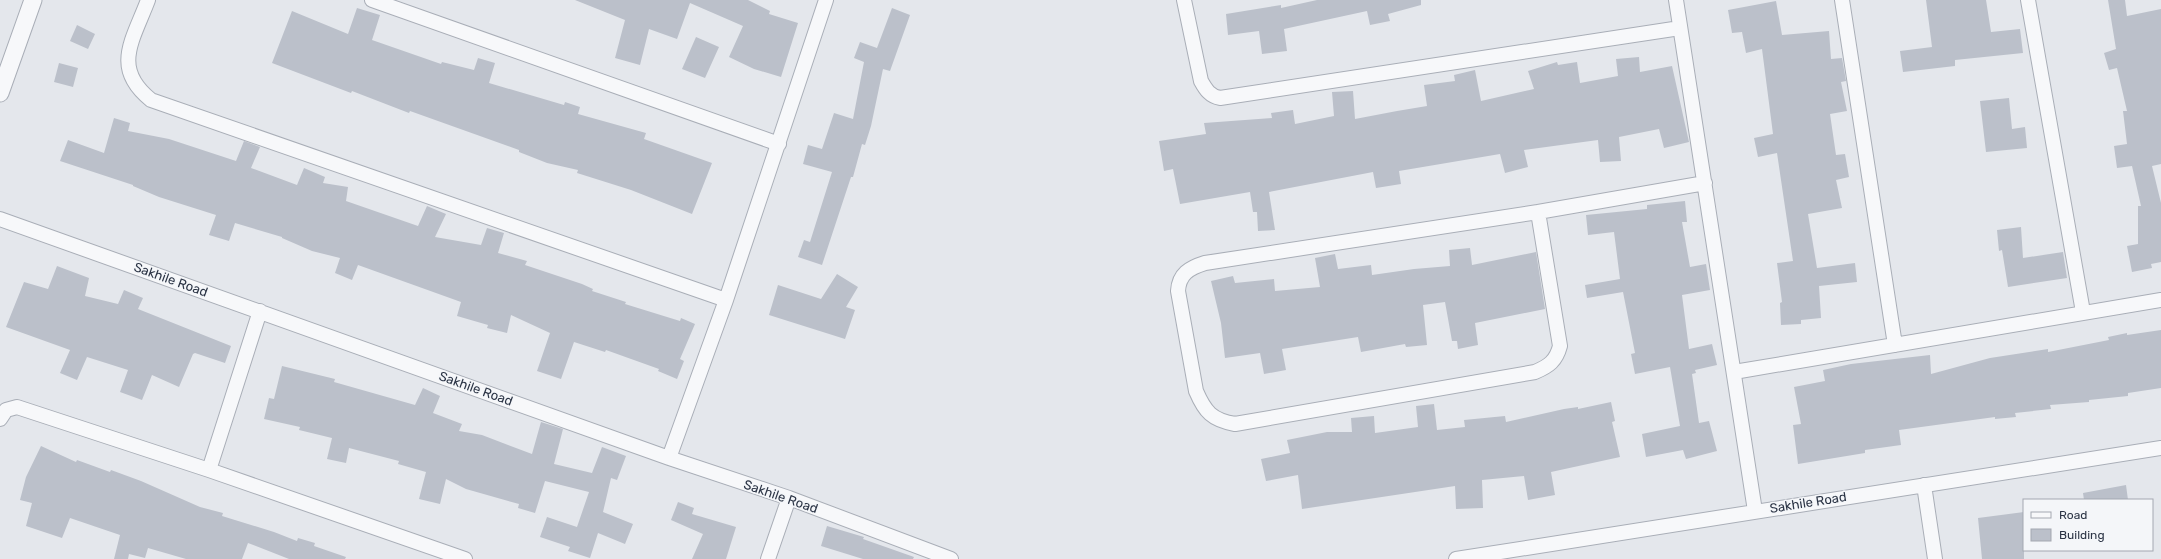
<svg xmlns="http://www.w3.org/2000/svg" width="2161" height="559" font-family="Rubik,sans-serif">
<style>
.building{fill:#bbc0ca}
.lines{fill:none;stroke-linecap:round;stroke-linejoin:round}
.minor-casing{stroke:#a9aeb7;stroke-width:16}
.tertiary-casing{stroke:#a9aeb7;stroke-width:19}
.minor{stroke:#f7f8fa;stroke-width:14}
.tertiary{stroke:#f7f8fa;stroke-width:17}
.labels{text-anchor:middle;stroke-width:3;stroke-linejoin:round;paint-order:stroke}
.street-label{font-size:13px;fill:#2b3445;stroke:#f4f6f9}
</style>
<rect width="100%" height="100%" fill="#e4e7ec"/>
<path class="building" d="M575 0H748L770 11 769 14 798 23 781 77 754 69 729 57 743 26 690 3 677 39 649 29 640 65 615 58 625 20Z
M1317 0H1421V5L1388 14 1390 21 1370 25 1367 11 1284 29 1287 51 1262 54 1259 31 1228 35 1226 14 1281 5V8Z
M1926 0H1986L1991 32 2020 29 2023 53 1955 60V66L1903 72 1900 51 1932 47Z
M2108 0H2125L2127 16 2161 9V164L2152 166 2161 203V262L2151 264 2152 268 2132 272 2127 246 2138 244V206H2141L2132 166 2117 168 2114 146 2127 144 2123 111H2127L2117 68 2109 70 2104 53 2116 49Z
M1776 1 1782 35 1829 31 1831 59 1842 58 1846 81 1841 82 1847 111 1830 114 1836 155 1845 154 1849 177 1836 180 1842 208 1808 214 1817 268 1855 263 1857 282 1819 286 1821 318 1801 320V324L1781 325 1780 303 1782 302 1777 263 1793 261 1777 153 1758 157 1754 138 1773 134 1762 49 1746 53 1742 32 1732 33 1728 10Z
M357 8 380 15 372 40 441 64 442 62 474 70 478 58 495 63 489 83 564 105 565 102 580 107 578 114 646 133 644 139 712 163 692 214 631 190 577 173 578 170 547 163 519 152V150L410 111 409 113 352 91 351 93 272 63 292 11 348 34Z
M892 8 910 15 890 71 883 69 871 126 865 145 862 144 853 177H851L822 265 798 257 804 240 810 242 832 172 803 164 808 145 822 149 834 113 853 119 864 62 854 58 860 42 877 48Z
M77 25 95 34 88 49 70 41Z
M696 37 719 47 705 78 682 69Z
M1639 57 1640 72 1672 66 1689 142 1664 148 1659 129 1619 137 1621 161 1600 162 1598 140 1524 150 1528 167 1505 173 1500 154 1399 171 1401 184 1376 188 1373 172 1269 192 1275 230 1258 231 1257 212H1253L1250 192 1180 204 1173 169 1164 171 1159 141 1206 134 1204 123 1272 118 1271 113 1293 110 1295 124 1334 116 1332 92 1353 91 1355 119 1397 111 1427 106 1424 85 1455 81 1454 75 1475 70 1481 101 1534 89 1528 71 1557 62 1558 65 1577 62 1580 83 1618 76 1616 59Z
M59 63 78 68 73 87 54 82Z
M2009 98 2012 129 2025 127 2027 148 1986 152 1980 101Z
M114 118 130 123 128 131 169 139 236 161 244 141 260 147 251 168 297 185 304 168 325 177 323 183 348 187 346 201 418 226 427 206 446 214 435 237 481 245 487 228 504 233 498 253 527 261 525 265 582 284 593 289 592 291 626 302 625 304 680 321 681 318 695 324 680 359 684 361 677 379 658 371 659 369 606 350 605 352 574 342 561 379 537 371 550 333 511 315 507 333 487 328 488 325 457 316 461 302 358 265 352 280 335 273 340 258 312 251 282 238V237L235 223 229 241 209 235 216 215 159 197 133 186V185L60 161 68 140 104 153Z
M1685 201 1687 222H1682L1690 267 1706 264 1710 290 1682 295 1689 349 1712 344 1717 365 1695 370 1696 373 1692 374 1699 423 1709 421 1717 451 1686 459 1683 450 1646 457 1642 434 1680 426 1670 367 1635 374 1631 354 1635 353 1623 292 1587 298 1585 285 1620 279 1614 232 1588 235 1586 215 1647 209V205Z
M2021 227 2023 258 2063 252 2067 278 2008 287 2002 250 1999 251 1997 230Z
M1470 248 1472 265 1536 252 1545 309 1475 323 1478 345 1458 349 1457 341H1452L1445 302 1423 305 1427 345 1406 347 1405 344 1361 352 1358 337 1282 349 1286 370 1264 374 1260 353 1225 358 1221 323 1211 281 1233 276 1235 283 1274 279 1275 291 1320 287 1315 258 1335 254 1338 269 1371 265 1372 275 1414 269 1450 266 1449 250Z
M57 266 89 278 85 296 118 304 124 290 143 298 138 309 231 346 225 363 195 353 193 354 179 387 152 375 142 400 120 392 128 370 87 357 77 380 60 373 70 350 6 327 24 282 48 289Z
M837 274 858 287 846 307 855 310 845 339 769 315 778 285 821 299Z
M2161 330V388L2128 393V396L2089 400V402L2050 405 2051 409 2015 413 2016 417 1995 419V417L1899 430 1901 445 1865 450V453L1798 464 1793 425 1801 424 1794 387 1825 381 1823 370 1851 364 1930 355 1931 374 1990 358 2048 349V352L2109 340 2108 337 2127 333V335Z
M282 366 335 379 334 382 415 405 423 388 440 396 433 413 462 424 459 431 482 435 532 454 541 422 563 429 554 464 592 473 602 447 626 456 617 480 611 478 603 512 633 524 625 544 598 533 590 558 568 551 570 547 540 537 547 517 577 527 589 492 545 481 535 513 518 508 519 504 466 489 446 479 440 504 419 499 426 472 398 464 399 461 349 448 346 463 327 459 332 438 299 430 300 427 264 419 269 398 274 399Z
M1611 402 1615 421 1612 422 1620 457 1551 472 1555 495 1528 500 1524 476 1482 480 1483 508 1456 509 1455 486 1302 509 1298 475 1266 481 1261 459 1290 453 1287 440 1327 432H1352L1351 418 1374 416 1375 433 1418 427 1416 406 1434 404 1437 430 1465 427 1464 420 1505 416 1506 422 1564 409 1578 407V409Z
M41 446 76 462 77 460 110 472 111 470 141 481 200 507 223 513 222 516 274 532 297 541 298 538 315 543 314 546 346 557 345 559H289L248 543 242 559H186L148 548 145 558 129 554 128 559H114L120 535 70 518 62 538 26 526 32 503 20 500 26 477Z
M2126 485 2128 500H2084L2083 493Z
M678 502 694 508 692 514 736 527 726 559H692L703 534 671 520Z
M2024 512V559H1982L1978 518Z
M827 526 864 537 863 539 914 557 913 559H863L821 546Z"/>
<g class="lines">
<g class="minor-casing">
<path id="minor" d="M148 0C133 40 111 68 151 100L726 300
M372 0 779 144
M1184 0 1201 81C1206 90 1210 96 1220 98L1680 28
M1676 0 1755 511
M1842 0 1895 345
M2028 0 2083 312
M1538 212 1560 346C1556 361 1549 366 1535 372L1235 424C1212 420 1205 412 1196 391L1178 291C1179 274 1189 268 1205 263L1538 212 1705 183
M0 219 669 458 789 498 951 559
M1734 372 2161 300
M0 419 6 410 17 407 209 470 465 559
M669 458 726 300 826 0
M209 470 260 311
M1924 485 1935 559
M768 559 789 498
M1456 559 2161 448"/>
</g>
<g class="tertiary-casing">
<path id="tertiary" d="M0 93 33 0"/>
</g>
<use href="#minor" class="minor"/>
<use href="#tertiary" class="tertiary"/>
</g>
<g class="labels">
<g class="street-label">
<text transform="translate(171 279) rotate(20)" y="5">Sakhile Road</text>
<text transform="translate(476 388) rotate(20)" y="5">Sakhile Road</text>
<text transform="translate(781 496) rotate(19)" y="5">Sakhile Road</text>
<text transform="translate(1808 502) rotate(-9)" y="5">Sakhile Road</text>
</g>
</g>
<rect x="2023" y="499" width="130" height="52" fill="#f4f6f9" stroke="#a4a8b1"/>
<rect x="2031" y="512" width="20" height="6" fill="#f7f8fa" stroke="#a4a8b1"/>
<text x="2059" y="519" font-size="12" fill="#2b3445">Road</text>
<rect x="2031" y="529" width="20" height="12" fill="#bbc0ca" stroke="#a4a8b1"/>
<text x="2059" y="539" font-size="12" fill="#2b3445">Building</text>
</svg>
